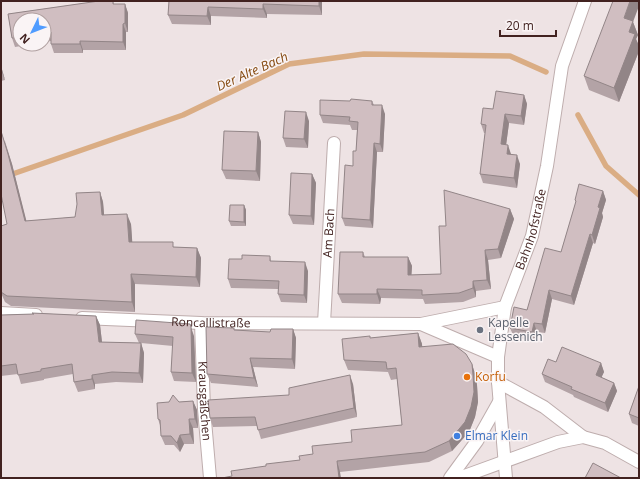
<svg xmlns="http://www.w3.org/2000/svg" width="640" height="479" font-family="'Open Sans',sans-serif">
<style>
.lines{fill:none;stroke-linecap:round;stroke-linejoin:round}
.stream{stroke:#daad84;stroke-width:5.5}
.minor-casing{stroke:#beadad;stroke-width:14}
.minor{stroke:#fff;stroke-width:12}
.wall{fill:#b3a3a6}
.shaded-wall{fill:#928587}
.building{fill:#d0bec1;stroke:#928587}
.worship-dot{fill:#6b7280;stroke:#faf4f5;stroke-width:1.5}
.food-dot{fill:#e8710a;stroke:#faf4f5;stroke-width:1.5}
.shop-dot{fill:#3f7fe0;stroke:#faf4f5;stroke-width:1.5}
.labels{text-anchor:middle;stroke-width:3;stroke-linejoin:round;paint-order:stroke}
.street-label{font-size:12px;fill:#422220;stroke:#faf4f5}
.worship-label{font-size:12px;fill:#5b616d;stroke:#faf4f5;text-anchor:start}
.food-label{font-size:12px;fill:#c56008;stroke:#faf4f5;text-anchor:start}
.shop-label{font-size:12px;fill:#366cbe;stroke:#faf4f5;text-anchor:start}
.water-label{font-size:13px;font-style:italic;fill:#864b12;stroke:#faf4f5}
</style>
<rect width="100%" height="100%" fill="#eee3e4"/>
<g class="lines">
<path class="stream" d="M578 115 606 166 639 195
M1 178 183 115 289 64 364 54 510 56 546 72"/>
<g class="minor-casing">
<g id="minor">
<path d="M1 313 36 315"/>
<path id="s1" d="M82 318 201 323 421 324 505 307"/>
<path id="s2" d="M201 323 204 409 210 478"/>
<path id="s3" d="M324 323 334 143"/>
<path d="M421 324 498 357"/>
<path d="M498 382 544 407 583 437"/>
<path d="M450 478 477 441 499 402"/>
<path d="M459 478 558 442 583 437 605 443 639 462"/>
<path id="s4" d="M506 478 498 382V357L505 307 532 236 547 166 562 66 585 1"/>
</g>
</g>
<use href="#minor" class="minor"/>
</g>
<path class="wall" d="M99 1H113L114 4H125L128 13V32H126V50H83V53H54L51 44V41L44 42V20H20V44H33L15 47 12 38 8 14Z
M169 1H322V15L267 14V18L211 16V25L172 24 168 15Z
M633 22 638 35 636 39 639 46V51L619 102 589 90 584 76Z
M1 66 5 80 1 81Z
M524 95 527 104 524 125 509 123 506 145 511 155 520 164 517 188 483 183 480 174 485 133H484L481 124 493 109Z
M372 101 374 105 385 114 383 152H377L373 228 345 226 342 218 356 151 357 130H352L350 125 323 123 320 115Z
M309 121 308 148 286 147 283 138Z
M258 132 261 142 260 181 226 179 222 170Z
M5 141 12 164 26 221 75 217 100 192 103 202 104 215 131 224 132 242 175 247 197 248 201 258 200 287 135 284V312L11 306 5 302 1 293V226L7 224Z
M312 174 316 183 314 225 293 224 289 215Z
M603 191 606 200 602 213 603 217 595 244 593 243 574 305 552 299 545 333 537 332 535 341 514 337 510 328 527 310 561 252 576 202 575 200Z
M244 205 246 210V226H231L229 221Z
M510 209 514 219 501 258 488 260 491 289 476 291V297L463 302 425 304 423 299 381 298 380 304 342 303 338 294 363 252 365 257H408L412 266 411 275 441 274 446 226Z
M270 256 271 261 308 271 307 303 281 302 278 294V289L231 288 228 279 242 259Z
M32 313 96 316 100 325 102 342 139 343 135 334 194 336 196 382 174 381 171 372 173 346 141 343 144 353 143 383 116 382 95 384V389L78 392 74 382 73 374 44 379V380L21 384 18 374 1 376V315L33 314Z
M293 329 296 338 295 369 253 367 258 387 211 383 207 374 235 330 270 332Z
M418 333 422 344V346L472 364 475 374 477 385 478 402 475 417 469 432 452 451 429 462 340 472 232 476 266 466 300 460 313 454 352 442 402 425 397 379 391 380 388 372 348 370 344 360 370 338Z
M556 362 601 363 604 372 601 377 614 383 617 391 608 412 574 397 573 395 545 382 542 374Z
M353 384 357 417 261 439 257 426 213 427 210 418Z
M639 386V426L632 423 629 414Z
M193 401 197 410 198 428H193L194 444H184L180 452 174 445H165L161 436V428L158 419 179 402Z"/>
<path class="shaded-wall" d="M319 1H322V15L319 6Z
M630 1H639V6L633 22 638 35 636 39 639 46V51L619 102 614 88 624 18Z
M125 4 128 13V32L125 23Z
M263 4 267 14V18L263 9Z
M208 7 211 16V25L207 16Z
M123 24 126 32V50L123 42Z
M80 41 83 50V53L80 44Z
M1 66 5 80 1 70Z
M524 95 527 104 524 125 521 116Z
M382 105 385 114 383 152 380 144Z
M306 112 309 121 308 148 304 139Z
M505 114 509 123 505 153 501 144Z
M1 131 12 164 29 231 25 221Z
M258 132 261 142 260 181 256 171Z
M374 143 377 152 373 228 370 220Z
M508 145 511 154 510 163 507 154Z
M517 155 520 164 517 188 514 178Z
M312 174 316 183 314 225 311 216Z
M603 191 606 200 602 213 603 217 595 244 592 235 598 207Z
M100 192 103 202 105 225 102 215Z
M244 205 246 210V226L244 222Z
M510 209 514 219 501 258 498 249Z
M127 214 131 224 133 252 129 242Z
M590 234 593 243 574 305 571 296Z
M197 248 201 258 200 287 196 277Z
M485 250 488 260 491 289 487 280Z
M408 257 412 266 411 284 408 275Z
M305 262 308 271 307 303 304 295Z
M131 274 135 284V312L132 302Z
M473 281 476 291V297L473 288Z
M377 289 381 298 380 304 377 294Z
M549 290 552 299 545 333 542 324Z
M96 316 100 325 103 351 99 342Z
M534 323 537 332 535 341 532 332Z
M190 324 194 336 196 382 192 373Z
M293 329 296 338 295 369 292 359Z
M418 333 422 344 423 357 419 347Z
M141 343 144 353 143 383 139 373Z
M250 358 253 367 258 387 254 378Z
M601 363 604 372 599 383 596 375Z
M472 364 475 374 477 385 478 402 475 417 469 432 452 451 449 441Z
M92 375 95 384V389L92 379Z
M350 375 353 384 357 417 354 408Z
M614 383 617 391 608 412 605 403Z
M193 401 197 410 198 428 195 419Z
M189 419 193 428 194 444 190 434Z
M180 435 184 444 180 452 177 443Z
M337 461 340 472 341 478H339Z"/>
<path class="building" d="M99 1H113V4H125V23L123 24V42L80 41V44H51V32L44 33V20H20V37L12 38 8 14Z
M169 1H319V6L263 4V9L208 7 207 16 168 15Z
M613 1H630L624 18 633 21 629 32 635 34 614 88 584 76Z
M496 91 524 95 521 116 505 114 501 144 508 145 507 154 517 155 514 178 480 174 486 125 481 124 483 108 493 109Z
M351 99 372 101V105H382L380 144 374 143 370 220 342 218 345 165 353 166V151H356L358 122 349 121 350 117 320 115V100L350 101Z
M285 111 306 112 304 139 283 138Z
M1 131 8 154 25 221 75 217 77 204 76 193 100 192 102 215 127 214 129 242H173V247L197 248 196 277 131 274 132 302 7 296 1 292V226L7 224 1 194Z
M224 131 258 132 256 171 222 170Z
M291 173 312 174 311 216 289 215Z
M579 184 603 191 598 207 600 208 592 235 590 234 571 296 549 290 542 324 534 323 532 332 510 328 514 307 527 310 545 248 561 252 576 201 575 200Z
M444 190 510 209 498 249 485 250 487 280 473 281V288L459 293 422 295V290L377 289V294H338L340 252H363V257H408V275L441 274 439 226H446Z
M230 205H244V222L229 221Z
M242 255 270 256V261L305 262 304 295 278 294 279 281 228 279 229 259H242Z
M32 313 96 316 99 342 141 343 139 373 112 372 92 375V379L74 382 72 364 41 369V371L18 375 16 364 1 366V315L34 314Z
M136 320 190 324 191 327 192 373 171 372 173 337 135 334Z
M206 327 234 328V330L270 332 271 329H293L292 359 250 358 254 378 207 374Z
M418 333 419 347 453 344 466 354 472 364 473 375 474 392 471 407 465 422 449 441 425 452 337 461 339 478H222L232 476 231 471 266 466V464L300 460 299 456 313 454 312 446 352 442 351 430 402 425 396 368 387 369 386 362 344 360 342 339 370 336V338Z
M562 347 601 363 596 375 614 383 605 403 571 389 572 387 542 374 548 359 556 362Z
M350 375 354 408 258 430 255 417 210 418 208 400 289 395V388Z
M639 386V418L629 414Z
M173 395 179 402 193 401 195 419H189L190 434 180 435 177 443 171 436H161L160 420 158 419 157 403 169 402Z
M593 463 621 478H585Z"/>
<circle class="worship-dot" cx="480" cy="330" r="4"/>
<circle class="food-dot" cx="467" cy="377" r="4"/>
<circle class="shop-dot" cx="457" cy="436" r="4"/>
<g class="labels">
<g class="street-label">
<text dy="4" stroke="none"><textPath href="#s4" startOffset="254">Bahnhofstraße</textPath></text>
<text dy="4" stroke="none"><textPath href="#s3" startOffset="90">Am Bach</textPath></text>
<text dy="4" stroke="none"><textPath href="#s1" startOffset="129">Roncallistraße</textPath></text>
<text dy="4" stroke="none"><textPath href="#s2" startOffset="78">Krausgäßchen</textPath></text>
</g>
<g class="worship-label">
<text x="488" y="327">Kapelle<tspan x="488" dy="14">Lessenich</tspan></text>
</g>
<g class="food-label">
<text x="475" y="381">Korfu</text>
</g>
<g class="shop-label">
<text x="465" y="440">Elmar Klein</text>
</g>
<g class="water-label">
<text transform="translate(252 71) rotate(-24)" y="5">Der Alte Bach</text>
</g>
</g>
<rect width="640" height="479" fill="none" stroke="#422220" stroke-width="4"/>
<g transform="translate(32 32) rotate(227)"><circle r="19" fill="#faf4f5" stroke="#b0a0a0"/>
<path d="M0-3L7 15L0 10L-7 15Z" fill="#509cff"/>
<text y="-6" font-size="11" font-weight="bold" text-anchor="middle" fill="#422220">N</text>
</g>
<path d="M500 30v6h56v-6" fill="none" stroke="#422220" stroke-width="2"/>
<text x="506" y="30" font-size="12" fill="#422220" stroke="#faf4f5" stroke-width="3" paint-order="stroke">20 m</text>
</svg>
